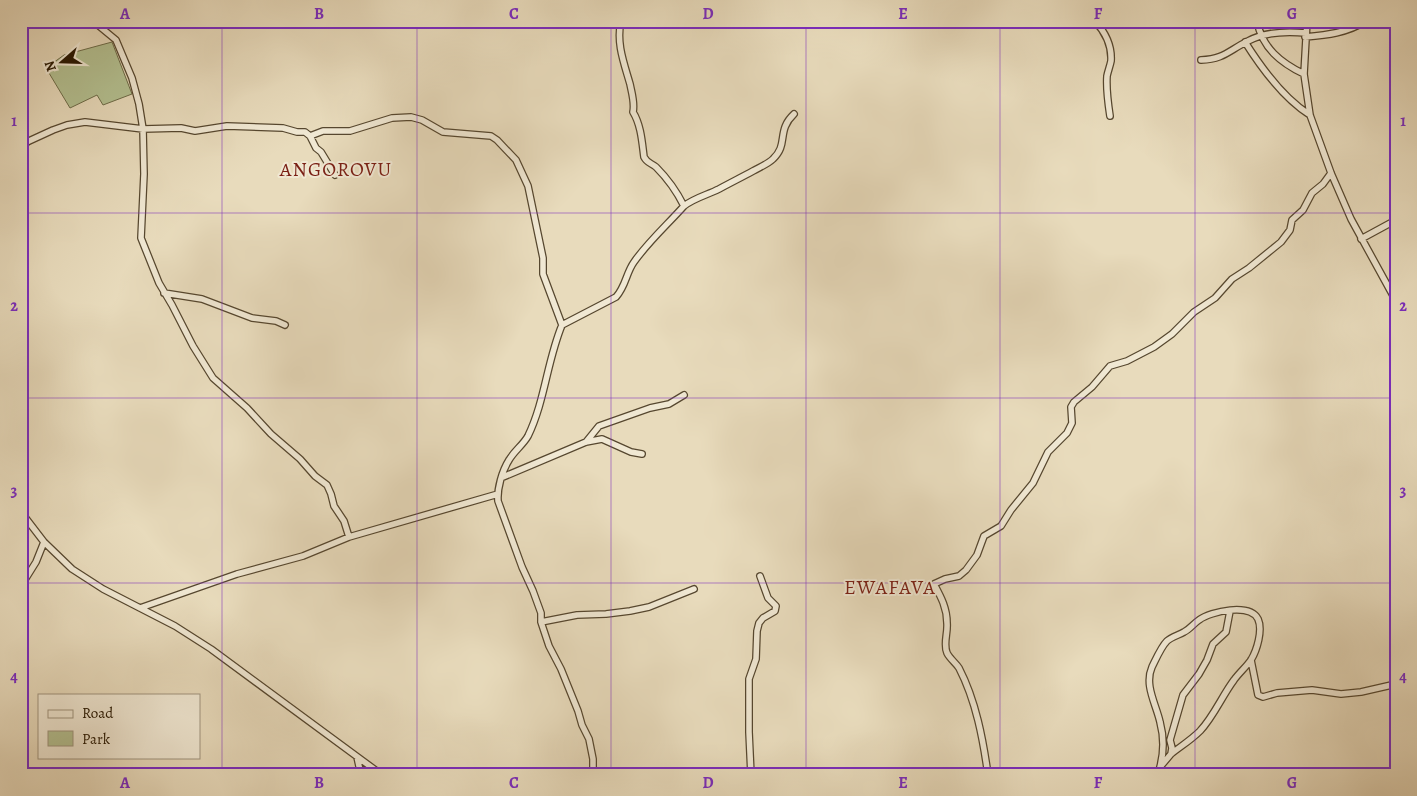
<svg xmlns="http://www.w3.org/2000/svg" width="1417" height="796" font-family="Alegreya,serif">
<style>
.green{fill:#b4c192;stroke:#6d6c49}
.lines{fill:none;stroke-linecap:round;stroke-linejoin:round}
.minor-casing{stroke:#56472f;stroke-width:8}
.minor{stroke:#f0e8d3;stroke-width:5.5}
.grid{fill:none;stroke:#7b2cbf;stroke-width:1;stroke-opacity:0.55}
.labels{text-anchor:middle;stroke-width:4;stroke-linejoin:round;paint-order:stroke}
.quarter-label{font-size:20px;letter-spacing:1px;fill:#7a1f14;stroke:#f0e8d3}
.neatline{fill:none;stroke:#7b2cbf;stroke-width:2}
.grid-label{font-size:16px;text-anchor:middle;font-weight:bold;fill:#7b2cbf}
</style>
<rect width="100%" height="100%" fill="#e8dbbc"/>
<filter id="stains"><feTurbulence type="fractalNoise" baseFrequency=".004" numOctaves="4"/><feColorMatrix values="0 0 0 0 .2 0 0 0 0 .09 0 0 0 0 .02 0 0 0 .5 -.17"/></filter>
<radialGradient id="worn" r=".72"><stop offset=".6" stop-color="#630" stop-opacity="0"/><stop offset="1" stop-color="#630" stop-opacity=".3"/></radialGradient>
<path class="green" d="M112 42 132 94 103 105 97 95 70 108 46 68 64 55Z"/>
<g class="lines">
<g class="minor-casing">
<path id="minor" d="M93 21 116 40 132 78 139 104 143 129 144 174 141 238 159 283 172 305 193 346 213 378 247 408 271 434 300 459 315 476 327 485 331 494 334 506 344 521 349 537
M1095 21C1105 32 1112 46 1111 61 1110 66 1108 71 1107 76 1106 90 1108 103 1110 116
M1257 21C1262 48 1281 63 1304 74
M1307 21 1304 74 1310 115 1331 173 1351 219 1396 301
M1305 37C1327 35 1347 33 1366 21
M1245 42C1262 69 1283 98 1310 115
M1201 60C1224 59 1228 51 1248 41 1265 32 1286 31 1306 33
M310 136 323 131H350L392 118 411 117 422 120 443 132 491 136 497 140 516 160 528 186 543 258V274L562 325C547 361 545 401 528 436 523 445 514 451 509 460 502 471 497 489 498 501L522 567 533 591 541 613V622L549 646 561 669 578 711 582 725 589 739 593 759V775
M21 146 29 141 53 130 67 125 85 122 143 129 181 128 195 131 227 126 283 128 297 132H305L310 136 316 148 321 152 335 175
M684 206C694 198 707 195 719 189 730 183 742 177 753 171 760 167 768 164 773 159 789 144 776 131 794 114
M1361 239 1396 220
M164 293 202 299 252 318 276 321 285 325
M562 325 616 297C626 286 626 273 634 262 648 242 667 225 684 206 677 192 667 178 656 167 651 163 647 163 644 157 642 142 641 125 633 112 635 103 632 94 630 84 624 63 616 43 621 21
M586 442 599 426 650 408 669 404 684 395
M503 477 586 442 602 439 631 452 642 454
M21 512 44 542 72 569 103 589 175 626 211 649 382 775
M21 586 36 562 44 542
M140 608 237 574 303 556 349 537 498 494
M541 622 577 615 606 614 630 611 649 607 694 589
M1251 660 1258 695 1263 697 1277 693 1312 690 1341 694 1361 692 1396 684
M357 757 361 775
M1160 767C1164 752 1164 737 1160 722 1156 704 1144 685 1152 667 1156 659 1161 647 1167 641 1171 637 1179 635 1184 632 1190 629 1193 624 1199 620 1211 611 1250 603 1258 619 1263 630 1257 650 1251 660 1246 667 1239 673 1234 680 1222 696 1214 716 1200 731 1191 740 1181 746 1171 754
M751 775 749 732V679L756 659 757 631 759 623 763 618 775 611 776 606 768 598 760 576
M988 775C983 739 976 701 959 668 956 663 950 659 947 653 943 644 948 633 947 623 947 608 941 597 934 584L945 579 959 576 966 570 977 555 984 536 1001 526 1011 510 1033 483 1048 452 1067 433 1072 423 1071 407 1074 402 1092 387 1110 366 1127 361 1154 347 1172 334 1194 312 1215 298 1232 279 1249 268 1281 242 1290 230 1292 220 1303 210 1312 193 1323 184 1331 173
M1158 775 1160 767 1171 754 1172 748 1170 740 1183 695 1199 674 1207 660 1213 644 1226 632 1230 611"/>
</g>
<use href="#minor" class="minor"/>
</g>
<path class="grid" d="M222 21V775M417 21V775M611 21V775M806 21V775M1000 21V775M1195 21V775M21 213H1396M21 398H1396M21 583H1396"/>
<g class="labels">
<g class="quarter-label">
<text x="336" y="176">ANGOROVU</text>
<text x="890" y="594">EWAFAVA</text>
</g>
</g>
<rect width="1417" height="796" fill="none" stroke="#e8dbbc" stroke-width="55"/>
<rect x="38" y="694" width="162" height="65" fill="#f0e8d3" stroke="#9f947f"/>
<rect x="48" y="710" width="25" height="8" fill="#f0e8d3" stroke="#9f947f"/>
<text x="82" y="718" font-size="15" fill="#261600">Road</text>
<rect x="48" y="731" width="25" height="15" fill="#b4c192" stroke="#9f947f"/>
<text x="82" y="744" font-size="15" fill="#261600">Park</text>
<g transform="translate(62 62) rotate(250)" stroke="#f0e8d3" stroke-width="4" paint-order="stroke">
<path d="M0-4L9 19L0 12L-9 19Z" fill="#261600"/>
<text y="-8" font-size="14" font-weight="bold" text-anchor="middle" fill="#261600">N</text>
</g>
<rect x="28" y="28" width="1362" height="740" class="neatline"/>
<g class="grid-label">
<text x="125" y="19">A</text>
<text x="319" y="19">B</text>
<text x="514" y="19">C</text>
<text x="708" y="19">D</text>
<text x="903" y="19">E</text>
<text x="1098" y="19">F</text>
<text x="1292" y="19">G</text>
<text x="14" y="126">1</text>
<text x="1403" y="126">1</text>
<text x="14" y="311">2</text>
<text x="1403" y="311">2</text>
<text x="14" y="496">3</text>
<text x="1403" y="496">3</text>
<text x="14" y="682">4</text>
<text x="1403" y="682">4</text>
<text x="125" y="788">A</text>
<text x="319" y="788">B</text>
<text x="514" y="788">C</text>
<text x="708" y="788">D</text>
<text x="903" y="788">E</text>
<text x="1098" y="788">F</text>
<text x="1292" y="788">G</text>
</g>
<rect width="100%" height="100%" filter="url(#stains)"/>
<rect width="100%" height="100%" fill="url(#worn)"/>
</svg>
